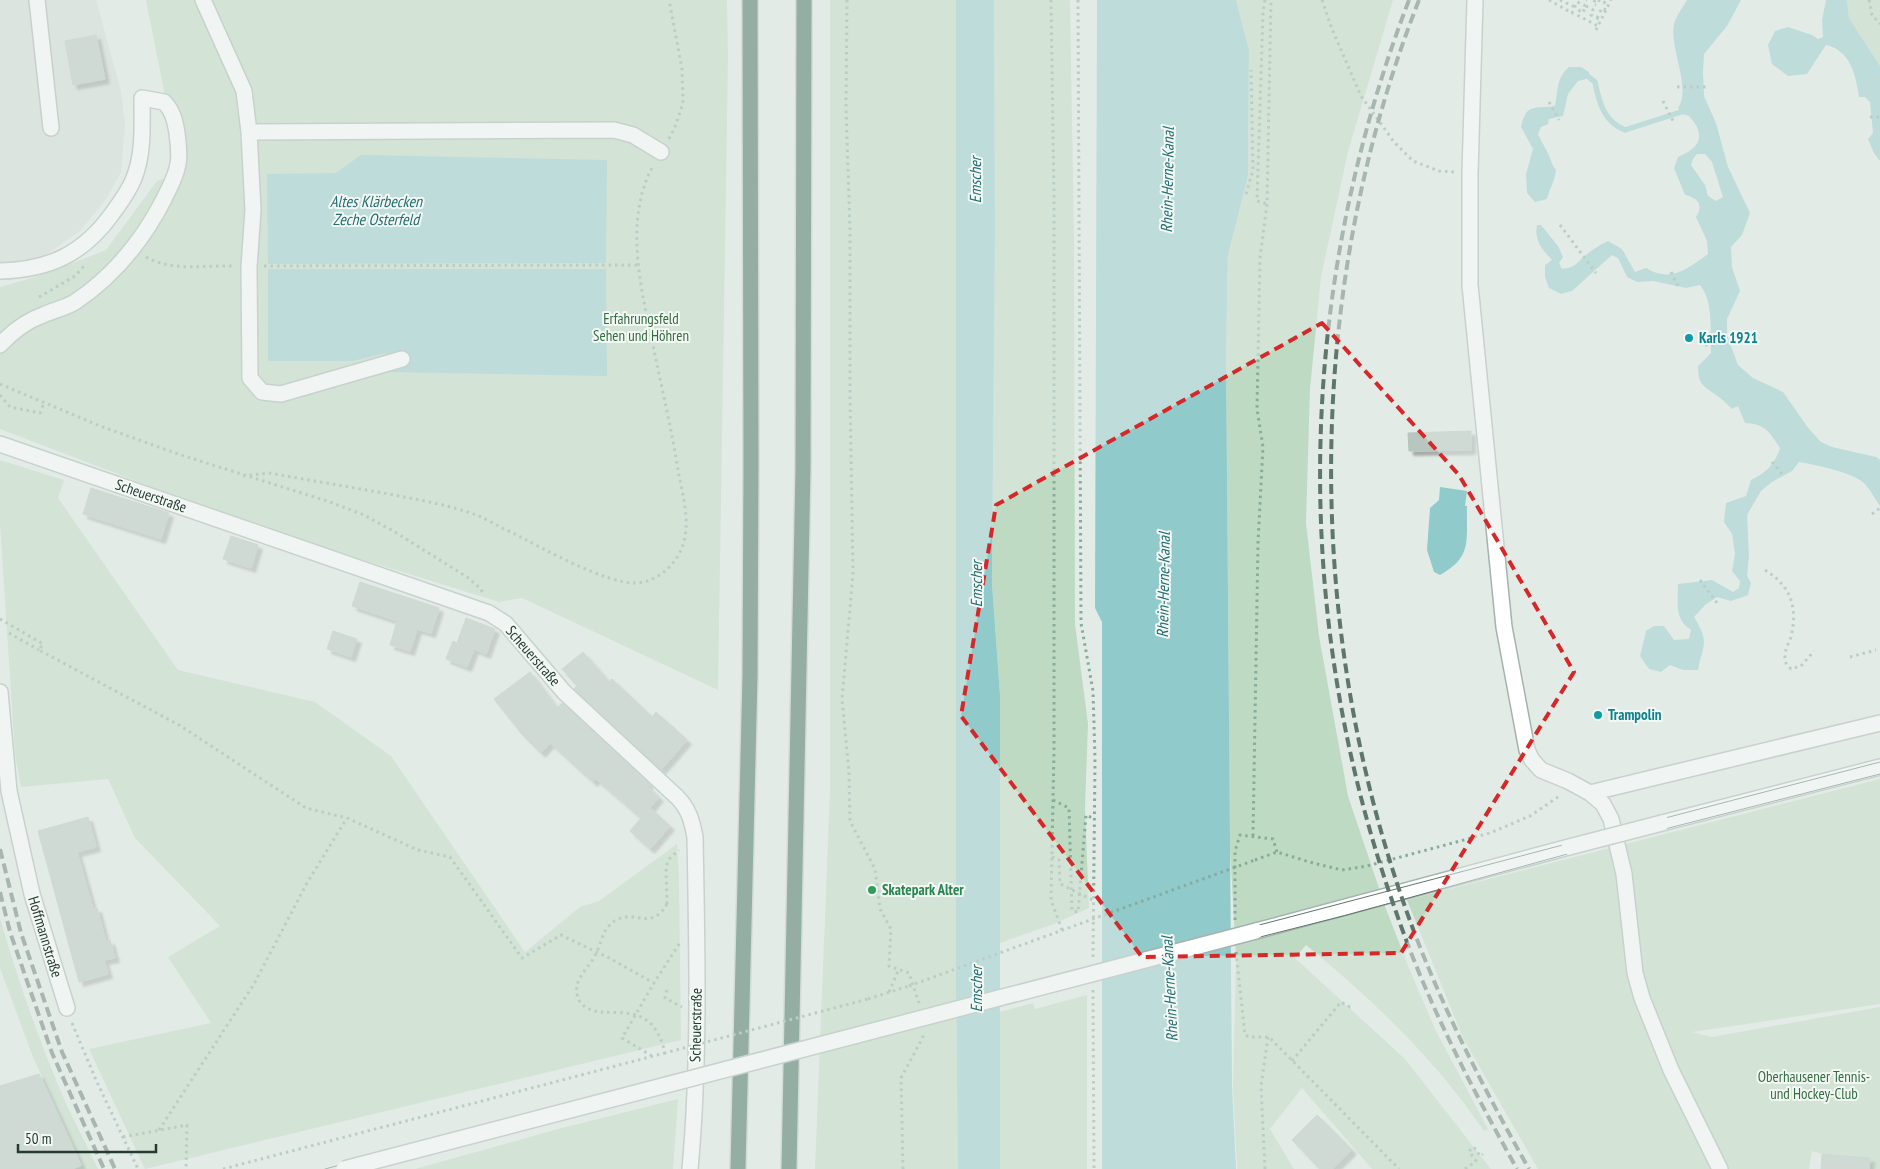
<svg xmlns="http://www.w3.org/2000/svg" width="1880" height="1169" font-family="'PT Sans Narrow',sans-serif">
<style>
.built{fill:#d1dbd5}
.green{fill:#bedac2}
.water{fill:#91cacb;fill-rule:evenodd}
.lines{fill:none;stroke-linecap:round;stroke-linejoin:round}
.stream{stroke:#91cacb;stroke-width:5.5}
.building{fill:#b9c6bf;stroke:#b6c4bc;filter:url(#shadow)}
.minor-casing{stroke:#a6b3ad;stroke-width:18}
.highway-casing{stroke:#c2c8c6;stroke-width:18}
.path{stroke:#87ac9b;stroke-width:3;stroke-dasharray:2.5 4;stroke-linecap:butt}
.minor{stroke:#fff;stroke-width:15}
.highway{stroke:#336453;stroke-width:15}
.tram{stroke:#5f766d;stroke-width:1}
.rail{stroke:#5f766d;stroke-width:4;stroke-dasharray:10 5;stroke-linecap:butt}
.minor-bridge-casing{stroke:#a6b3ad;stroke-width:18;stroke-linecap:butt}
.path-bridge{stroke:#87ac9b;stroke-width:3;stroke-dasharray:2.5 4;stroke-linecap:butt}
.minor-bridge{stroke:#fff;stroke-width:15}
.marked{fill:none;stroke:#d62828;stroke-width:4;stroke-dasharray:10 6;stroke-linejoin:round}
.culture-dot{fill:#0f9aa8;stroke:#f3f8f5;stroke-width:2}
.leisure-dot{fill:#2e9e5b;stroke:#f3f8f5;stroke-width:2}
.labels{text-anchor:middle;stroke-width:4;stroke-linejoin:round;paint-order:stroke}
.park-label{font-size:15px;fill:#336e41;stroke:#f3f8f5}
.culture-label{font-size:15px;font-weight:bold;fill:#0d838f;stroke:#f3f8f5;text-anchor:start}
.street-label{font-size:15px;fill:#253b32;stroke:#f3f8f5}
.leisure-label{font-size:15px;font-weight:bold;fill:#27864d;stroke:#f3f8f5;text-anchor:start}
.water-label{font-size:16px;font-style:italic;fill:#246f71;stroke:#f3f8f5}
</style>
<defs>
<filter id="shadow"><feDropShadow dx="4.5" dy="4.5" stdDeviation="1" flood-color="#0004"/></filter>
</defs>
<rect width="100%" height="100%" fill="#e3ebe7"/>
<path class="built" d="M0 0H96L121 91 125 125 121 172 106 199 81 230 50 252 20 267 0 268Z"/>
<path class="green" d="M146 0H727L728 58 718 690 522 598 499 602 341 553 149 486 0 429V287L42 275 106 250 157 181 180 173Z
M830 0H956V989L958 1169H815L830 791Z
M994 0H1070L1074 236 1075 624 1088 724 1085 808 1089 908 1054 924 1000 943V695L992 584 995 233Z
M1236 0H1393L1348 152 1321 277 1310 389 1306 523 1319 636 1348 796 1386 909 1409 968 1435 1029 1488 1129 1484 1131C1435 1059 1373 1000 1306 945L1295 958 1405 1059 1491 1169H1372L1302 1088 1270 1129 1294 1169H1237L1233 1086 1236 957 1230 848 1226 352 1228 255 1248 176 1249 50Z
M1847 0H1880V66L1849 18Z
M0 460 64 480 58 498 178 670 315 702 391 756 525 952 580 907 599 901 677 844 679 878 681 1040 145 1169 89 1049 211 1023 168 957 220 926 135 838 108 779 21 787 15 755 0 523Z
M1880 779V1004L1692 1032 1712 1037 1880 1007V1169H1821L1822 1154 1812 1151 1809 1169H1538L1463 1038 1407 900Z
M0 918C17 977 37 1035 61 1092 72 1118 86 1143 98 1169H76L82 1166 33 1057 0 968Z
M1087 995V1169H1000V1012L1033 1003 1035 1009Z
M678 1099 673 1169H415L558 1129Z"/>
<path class="water" d="M956 0H994L995 233 992 584 1000 695V1169H958L956 989Z
M1097 0H1236L1249 50 1248 176 1228 255 1226 352 1232 1085 1236 1169H1102V622L1095 608Z
M1687 0H1741L1727 26 1704 54 1703 72 1704 96 1716 123 1728 167 1750 213 1742 235 1731 247 1732 267 1740 291 1727 319V335L1738 365 1753 378 1783 392 1809 429 1821 442 1832 447 1876 457 1880 460V506C1875 499 1870 489 1864 483 1851 472 1816 465 1799 462L1792 471 1772 482 1761 491 1747 515 1749 556 1747 576 1751 583 1748 595 1731 601 1717 597 1705 605 1694 617C1710 643 1703 644 1698 670H1683L1670 665 1661 672 1649 669 1640 656 1646 631 1654 626H1664L1674 640 1689 639 1691 630C1674 619 1678 603 1678 584L1712 580 1733 592 1739 588 1740 581 1732 571 1735 554 1732 534 1724 522 1726 503 1746 496 1751 480C1766 473 1775 464 1780 448 1769 432 1766 424 1745 423L1738 406 1732 409C1727 404 1722 399 1716 395 1703 385 1698 385 1698 366L1711 353C1710 333 1714 302 1700 285L1686 288 1653 281 1637 282 1627 277 1618 258 1612 255 1572 291 1561 294 1549 288 1545 277V265L1552 260C1542 249 1534 241 1537 225H1541L1558 246 1563 257 1559 263 1562 269C1577 267 1576 263 1586 255 1593 249 1600 245 1608 241L1622 249 1635 272 1646 268C1671 283 1687 269 1708 254L1707 241 1696 217C1704 205 1698 198 1685 195L1674 168 1678 157C1689 152 1703 145 1698 130 1697 125 1692 120 1689 116L1682 114 1678 108C1692 88 1669 49 1674 24 1676 16 1683 7 1687 0ZM1697 154H1705L1712 162 1723 197 1716 201 1708 196 1705 185 1691 165 1693 159Z
M1826 0H1847L1849 18 1880 66V161L1874 153 1868 139 1873 133 1870 102 1865 97H1859C1856 75 1850 50 1826 45L1807 74 1788 76 1772 64 1768 45 1775 31 1788 27 1812 35 1818 39 1823 37 1822 20Z
M1569 67H1581L1589 72 1590 78 1578 81 1568 94 1563 116 1549 119 1548 124 1541 127 1538 134C1541 141 1549 154 1550 158 1552 163 1552 165 1556 170 1554 184 1550 187 1547 199L1535 202 1527 193 1526 174 1533 149 1521 127C1526 103 1534 109 1555 106 1558 91 1556 78 1569 67Z
M361 155 607 160 606 263 268 264 267 174 336 173Z
M268 269H606L607 376 391 372 386 353 353 361H268Z
M1440 487 1467 491 1465 506H1467C1466 540 1473 557 1440 575L1434 572 1427 550 1430 508 1439 500Z"/>
<g class="lines">
<path class="stream" d="M1590 78 1595 82C1599 102 1604 122 1625 130L1681 112"/>
</g>
<path class="building" d="M96 35 105 79 73 85 65 41Z
M1471 431V450L1409 451 1408 433Z
M91 488 169 513 161 539 83 514Z
M231 536 258 545 251 568 223 559Z
M360 582 439 608 431 633 417 629 410 651 390 645 397 621 352 606Z
M466 618 495 629 486 654 474 649 467 667 446 659 453 641 457 643Z
M333 631 357 639 351 657 327 649Z
M583 652 609 682 612 679 652 717 656 712 687 740 661 770 574 689 577 686 562 669Z
M530 672 557 708 562 703 649 784 647 786 659 797 650 808 670 826 650 849 630 831 641 818 596 779 593 782 550 743 541 753 521 733 494 699Z
M88 817 96 847 77 852 93 909 97 908 106 942 110 940 115 958 104 960 108 974 79 982 38 831Z
M39 1074 81 1165 71 1169H0V1086Z
M1317 1115 1352 1150 1333 1169H1320L1292 1140Z
M1822 1154 1870 1158 1869 1169H1821Z"/>
<g class="lines">
<g class="minor-casing">
<path id="minor" d="M37 0 51 128
M203 0 244 91 249 132 253 210 249 267 250 378 262 392 281 394 402 359
M1475 0 1470 173V285L1504 627 1527 750 1532 760 1541 770 1568 781 1590 793 1603 804 1611 819 1624 874 1635 973 1642 998 1671 1070 1720 1169
M249 132 614 130 633 135 661 152
M0 271C49 270 83 254 112 214 120 203 129 191 134 178 144 153 142 125 142 98L164 102C173 111 175 121 177 133 178 143 180 154 178 164 176 177 169 188 164 199 143 240 114 276 75 302 65 308 54 310 43 315 26 321 12 332 0 345
M0 444 489 613 506 624 564 692 677 797C689 809 692 821 695 837 697 948 700 1059 690 1169
M0 692 9 791 32 894 67 1008
M1590 793 1880 723
M1662 823 1880 767
M1256 931 1569 847"/>
</g>
<g class="highway-casing">
<path id="highway" d="M738 1169 750 676 751 465 750 0
M789 1169 803 469 804 0"/>
</g>
<path class="path" d="M847 0 846 107 850 231V392L853 574 842 699 849 772 850 821 875 869 880 909 891 929 889 966 909 973 919 1003
M1051 0 1054 200V750L1051 900 1062 930
M1078 0 1081 623 1093 691 1095 759 1093 958
M1265 0 1263 12 1257 201 1267 204
M1322 0 1332 29 1361 96 1394 142 1413 161 1439 171 1455 172
M1549 0 1572 13 1577 2 1586 6 1583 12 1580 10 1577 15 1598 26
M1560 0 1575 7
M1586 0H1587
M1595 0 1593 4 1596 5
M1598 0 1604 3 1606 0
M1869 0 1872 15 1880 24
M1586 6 1593 10 1591 15 1601 20
M1597 18 1602 8 1606 10
M1596 30 1611 0
M1677 87H1709
M1663 101 1673 121
M1549 102 1559 120
M1870 117H1880
M669 139 675 127 683 103 682 69 669 0
M1246 194 1253 170 1251 70
M1560 225 1596 273
M146 257C173 272 205 265 235 266
M264 266 638 265
M1671 272 1679 288
M39 297 75 276 85 265
M1705 345 1737 342
M0 384 100 426 178 454 330 502 364 515 395 532 467 577 480 588 484 595
M0 395 10 407 40 413 44 403
M1772 462 1784 476
M243 476 269 473C309 480 349 487 389 494 419 500 450 505 479 516 490 521 501 528 513 533 540 547 608 585 637 583 661 581 681 560 685 537 689 515 682 492 678 470 672 432 663 393 655 355 643 297 622 222 653 166
M1872 514 1880 508
M1765 570C1791 586 1798 607 1791 637 1789 643 1785 649 1785 656 1784 662 1787 665 1791 669L1801 666 1814 651
M1700 580 1717 603
M0 619 43 644 39 650 179 725 306 808 347 818 418 850 450 857 522 958 561 935 609 958 654 983 681 941
M9 633 39 650
M1850 657 1876 650
M1053 800 1069 808 1072 911 1078 912 1086 815 1095 819
M1253 836 1258 542 1263 447 1257 409 1260 258 1267 204 1271 0
M1052 857 1059 860 1060 884 1093 900
M1255 860 1277 852 1313 863 1342 870 1367 866 1490 833 1530 816 1561 795
M667 904 666 867 669 859 679 850
M1235 920V851L1240 835 1273 839 1277 852
M1236 952 1245 1035 1249 1037H1269L1399 1169
M667 990 665 998 682 1007
M1093 990 1094 1169
M889 992 898 971
M868 999 909 986
M72 1023 96 1080 138 1169
M652 1056 622 1038 654 983
M1292 1061 1341 1002 1350 1007 1353 1005
M159 1130 254 984 307 883 347 818
M123 1137 187 1125 186 1169
M223 1169 665 1053
M903 1169 901 1078 924 1035
M1265 1169 1261 1086 1268 1037
M1465 1169 1476 1161 1469 1151 1474 1147 1480 1156 1483 1154"/>
<use href="#minor" class="minor"/>
<use href="#highway" class="highway"/>
<path class="tram" d="M325 1169C645 1084 966 1001 1286 918 1484 866 1682 813 1880 762
M366 1169 1035 994 1347 915 1571 853 1880 774"/>
<path class="rail" d="M1409 0C1296 294 1290 612 1395 909 1426 1000 1470 1085 1517 1169
M1419 0C1306 287 1303 614 1404 904 1436 996 1481 1084 1529 1169
M0 849 21 933 62 1052 115 1169
M0 892 10 932 52 1053 104 1169"/>
<g class="minor-bridge-casing">
<path id="minor-bridge" d="M1569 847 1662 823
M344 1169 1256 931"/>
</g>
<path class="path-bridge" d="M667 904C651 931 637 910 616 920 612 922 608 927 605 931 602 937 600 945 597 952 592 963 580 974 577 985 576 991 577 999 581 1003 601 1027 650 989 665 1053L868 999
M909 986 1255 860"/>
<use href="#minor-bridge" class="minor-bridge"/>
</g>
<path d="M0 0H1880V1169H0ZM1322 323 1459 475 1574 672 1401 953 1142 957 961 716 996 505Z" fill="#e3ebe7" fill-opacity=".55" fill-rule="evenodd"/>
<path class="marked" d="M1322 323 1459 475 1574 672 1401 953 1142 957 961 716 996 505Z"/>
<g class="culture-dot">
<circle cx="1689" cy="338" r="5"/>
<circle cx="1598" cy="715" r="5"/>
</g>
<circle class="leisure-dot" cx="872" cy="890" r="5"/>
<g class="labels">
<g class="park-label">
<text x="641" y="324">Erfahrungsfeld<tspan x="641" dy="17">Sehen und Höhren</tspan></text>
<text x="1814" y="1082">Oberhausener Tennis-<tspan x="1814" dy="17">und Hockey-Club</tspan></text>
</g>
<g class="culture-label">
<text x="1699" y="343">Karls 1921</text>
<text x="1608" y="720">Trampolin</text>
</g>
<g class="street-label">
<text transform="translate(151 496) rotate(19)" y="5">Scheuerstraße</text>
<text transform="translate(533 656) rotate(49)" y="5">Scheuerstraße</text>
<text transform="translate(45 937) rotate(73)" y="5">Hoffmannstraße</text>
<text transform="translate(696 1025) rotate(-89)" y="5">Scheuerstraße</text>
</g>
<g class="leisure-label">
<text x="882" y="895">Skatepark Alter</text>
</g>
<g class="water-label">
<text transform="translate(975 180) rotate(-90)" y="6">Emscher</text>
<text transform="translate(1167 180) rotate(-89)" y="6">Rhein-Herne-Kanal</text>
<text x="376" y="207">Altes Klärbecken<tspan x="376" dy="18">Zeche Osterfeld</tspan></text>
<text transform="translate(976 584) rotate(-90)" y="6">Emscher</text>
<text transform="translate(1163 585) rotate(-89)" y="6">Rhein-Herne-Kanal</text>
<text transform="translate(976 989) rotate(-90)" y="6">Emscher</text>
<text transform="translate(1169 989) rotate(-93)" y="6">Rhein-Herne-Kanal</text>
</g>
</g>
<path d="M18 1144v8h138v-8" fill="none" stroke="#253b32" stroke-width="2.5"/>
<text x="25" y="1144" font-size="15" fill="#253b32" stroke="#f3f8f5" stroke-width="4" paint-order="stroke">50 m</text>
</svg>
